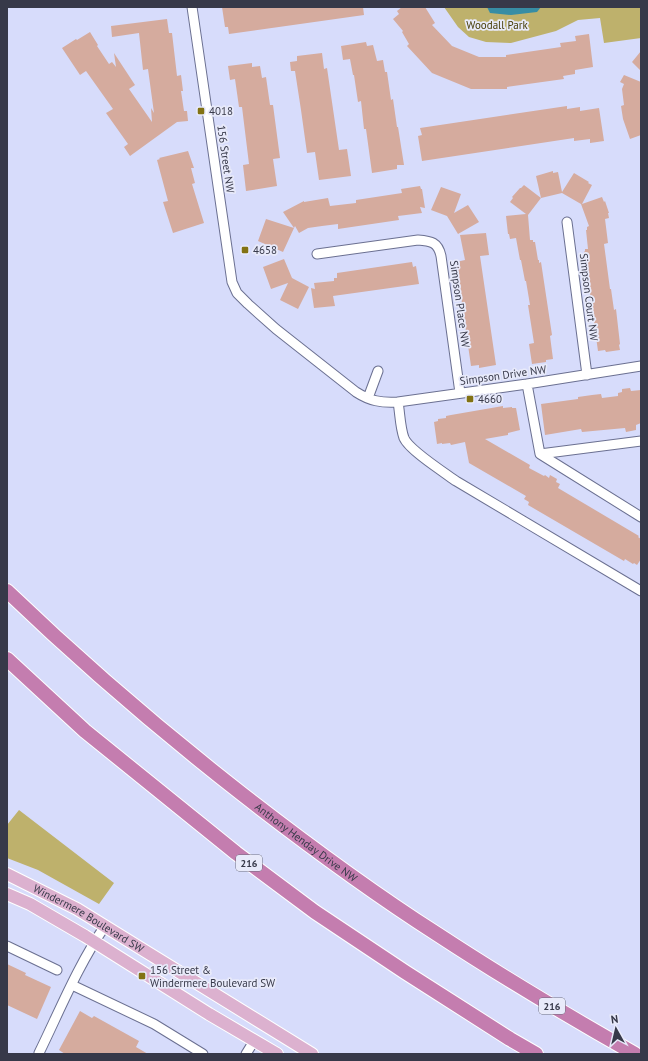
<svg xmlns="http://www.w3.org/2000/svg" width="648" height="1061" font-family="'PT Sans',sans-serif">
<style>
.green{fill:#beb16c}
.water{fill:#378da4}
.building{fill:#d5ab9e}
.lines{fill:none;stroke-linecap:round;stroke-linejoin:round}
.minor-casing{stroke:#6b7091;stroke-width:11}
.major-casing{stroke:#fff;stroke-width:14}
.highway-casing{stroke:#fff;stroke-width:16}
.minor{stroke:#fff;stroke-width:9}
.major{stroke:#dcb1cf;stroke-width:12}
.highway{stroke:#c47daf;stroke-width:14}
.poi-dot{fill:#827213;stroke:#e8eafa;stroke-width:1.5}
.labels{text-anchor:middle;stroke-width:3.5;stroke-linejoin:round;paint-order:stroke}
.shield{fill:#e8eafa;stroke:#6c6e7e;stroke-width:1}
.shield-label{font-size:10px;font-weight:bold;fill:#373949}
.park-label{font-size:11px;fill:#453c04;stroke:#e8eafa}
.poi-label{font-size:11px;fill:#373949;stroke:#e8eafa;text-anchor:start}
.street-label{font-size:11px;fill:#373949;stroke:#e8eafa}
</style>
<rect width="100%" height="100%" fill="#d7dcfb"/>
<path class="green" d="M444 7H641V38L604 43 600 18 578 20 556 31 511 43 486 42 469 37 458 27Z
M19 810 114 883 99 904 38 870 7 858V825Z"/>
<path class="water" d="M487 7H541L537 12 511 15 490 13Z"/>
<path class="building" d="M222 7H363L364 15 229 34 228 27H225Z
M402 7H425L435 23 432 25 452 46 479 57H506V55L561 47 560 43 576 41 575 36 589 34 593 67 575 70V74L563 76 564 79 507 87V89H471L432 73 407 46 409 44 402 32 403 31 393 19 399 14 397 11Z
M167 19 169 33H172L177 76 181 75 183 91H181L184 111H187L188 121 177 122 130 156 124 147 128 144 106 113 113 109 86 71 80 75 62 48 76 39 77 40 90 32 98 45 97 46 109 64 112 62 116 67 114 53 135 85 129 89 152 122 151 108 154 113 148 69 143 70 139 33 112 37 111 26Z
M366 42 367 46 373 45 377 61 383 60 385 72H387L391 100 393 99 397 127H398L404 165H397V169L372 173 366 129H364L361 101 358 102 354 75H353L350 59 343 60 341 46Z
M641 51V71L632 62Z
M322 53 324 69 327 68 339 150 347 149 351 176 319 180 315 152 307 153 301 110 295 71H291L290 62 297 61V56Z
M252 63V67L260 66 262 78 266 77 270 105H273L280 158 273 159 277 186 246 191 243 165 249 164 242 107H239L235 79 230 80 228 66Z
M624 75 641 82V135L630 139 623 119 621 106 624 105 622 89 624 84 620 82Z
M567 106V109L580 107V111L599 108 604 141 590 143V139L574 141V138L422 161 418 136 422 135 420 128Z
M188 151 194 168H191L195 183 192 184 204 223 173 233 163 202 168 201 157 160 160 159 159 158Z
M553 171V173L558 172 562 192 574 173 589 182 588 183 592 185 582 204 602 197 604 202 605 201 609 213H608L609 218 605 219 608 243 604 244 610 289H611L614 310 616 309 620 344 619 345 620 350 606 352 605 350 598 351 584 252 585 251V249H588L586 230H587V227L589 226 581 204 562 193 541 198 536 176Z
M524 185 541 198 528 215 530 240H533V242H535L538 260H539V263L541 262 552 335 550 336 553 359 546 360V362L532 364 529 344 534 343 528 305H530L526 281H525L521 260H520L516 238 510 239 509 234H508L506 216 526 214 510 202 513 198 512 197 520 188H521Z
M420 186 421 189H422L425 208 420 207 422 213 398 216 399 220 338 229V224L322 226 308 228 299 233 295 226 294 228 283 212 304 201V202L328 198 330 206 356 203V200L402 193 401 189Z
M441 187 461 194 454 213 468 205 479 222 458 234 447 216 431 210Z
M266 219 294 228 283 252 258 241Z
M486 233 489 255 480 256 496 365 479 368V365L471 366 456 262 465 260 460 235Z
M284 259 292 278 309 287 298 309 280 300 288 283 271 289 263 267Z
M412 262 413 267 416 266 419 284 333 296 335 306 314 308 311 288 315 289 314 283 334 281V278H337V273Z
M630 388 631 391 641 390V423L636 425V430L626 432 625 428 582 432 581 429 545 435 541 404 578 399V397L592 395 601 394 602 398 618 396V393L622 392V389Z
M503 406V408L512 407V408H516L520 430 508 433V435L485 439 530 465 529 468 544 476 545 475 549 478 550 475 557 479 556 482 560 484 558 488 639 536 638 537 641 539V559L637 565 634 563 633 564 625 559 624 561 528 505 529 502 524 499 526 496 469 463 465 442 451 445 450 443 442 444V443L437 444 434 422 438 421V419L446 418V416L451 415Z
M7 964 26 973 25 975 51 987 37 1019 7 1005Z
M80 1011 92 1018 94 1016 139 1041 136 1047 148 1054H65L59 1050Z"/>
<g class="lines">
<g class="minor-casing">
<path id="minor" d="M192 7 232 282 237 293 248 304 276 329 356 392C370 401 381 403 398 402L527 384 641 366
M567 222 587 375
M317 254 418 240C431 241 438 242 441 256L460 393
M527 384 540 454 641 517
M368 398 378 371
M398 402C400 413 400 427 404 438 409 450 445 473 456 481L641 591
M540 454 641 441
M7 946 57 970
M72 985 154 1024 203 1054
M40 1054 39 1053C60 1010 78 965 105 926
M246 1054 254 1041"/>
</g>
<g class="major-casing">
<g id="major">
<path id="s1" d="M7 874 77 909 312 1054"/>
<path d="M7 894 30 904 85 936 209 1014 277 1054"/>
</g>
</g>
<g class="highway-casing">
<g id="highway">
<path id="s2" d="M7 591C82 663 160 730 242 794 305 843 370 891 437 934 501 976 568 1016 635 1054"/>
<path d="M7 659 85 731 236 853 315 912 405 972 510 1039 536 1054"/>
</g>
</g>
<use href="#minor" class="minor"/>
<use href="#major" class="major"/>
<use href="#highway" class="highway"/>
</g>
<g class="poi-dot">
<rect x="197" y="107" width="8" height="8" rx="2"/>
<rect x="241" y="246" width="8" height="8" rx="2"/>
<rect x="466" y="395" width="8" height="8" rx="2"/>
<rect x="138" y="972" width="8" height="8" rx="2"/>
</g>
<g class="labels">
<g class="shield">
<rect x="236" y="855" width="26" height="16" rx="3"/>
<rect x="539" y="998" width="26" height="16" rx="3"/>
</g>
<g class="shield-label">
<text x="249" y="867">216</text>
<text x="552" y="1010">216</text>
</g>
<g class="park-label">
<text x="497" y="29">Woodall Park</text>
</g>
<g class="poi-label">
<text x="209" y="115">4018</text>
<text x="253" y="254">4658</text>
<text x="478" y="403">4660</text>
<text x="150" y="974">156 Street &amp;<tspan x="150" dy="13">Windermere Boulevard SW</tspan></text>
</g>
<g class="street-label">
<text transform="translate(226 159) rotate(82)" y="4">156 Street NW</text>
<text transform="translate(589 297) rotate(83)" y="4">Simpson Court NW</text>
<text transform="translate(460 304) rotate(82)" y="4">Simpson Place NW</text>
<text transform="translate(503 375) rotate(-8)" y="4">Simpson Drive NW</text>
<text dy="4" stroke="none"><textPath href="#s2" startOffset="391">Anthony Henday Drive NW</textPath></text>
<text dy="4" stroke="none"><textPath href="#s1" startOffset="93">Windermere Boulevard SW</textPath></text>
</g>
</g>
<rect width="648" height="1061" fill="none" stroke="#373949" stroke-width="16"/>
<g transform="translate(616 1029) rotate(352)" stroke="#e8eafa" stroke-width="3" paint-order="stroke">
<path d="M0-3L7 15L0 10L-7 15Z" fill="#373949"/>
<text y="-6" font-size="11" font-weight="bold" text-anchor="middle" fill="#373949">N</text>
</g>
</svg>
